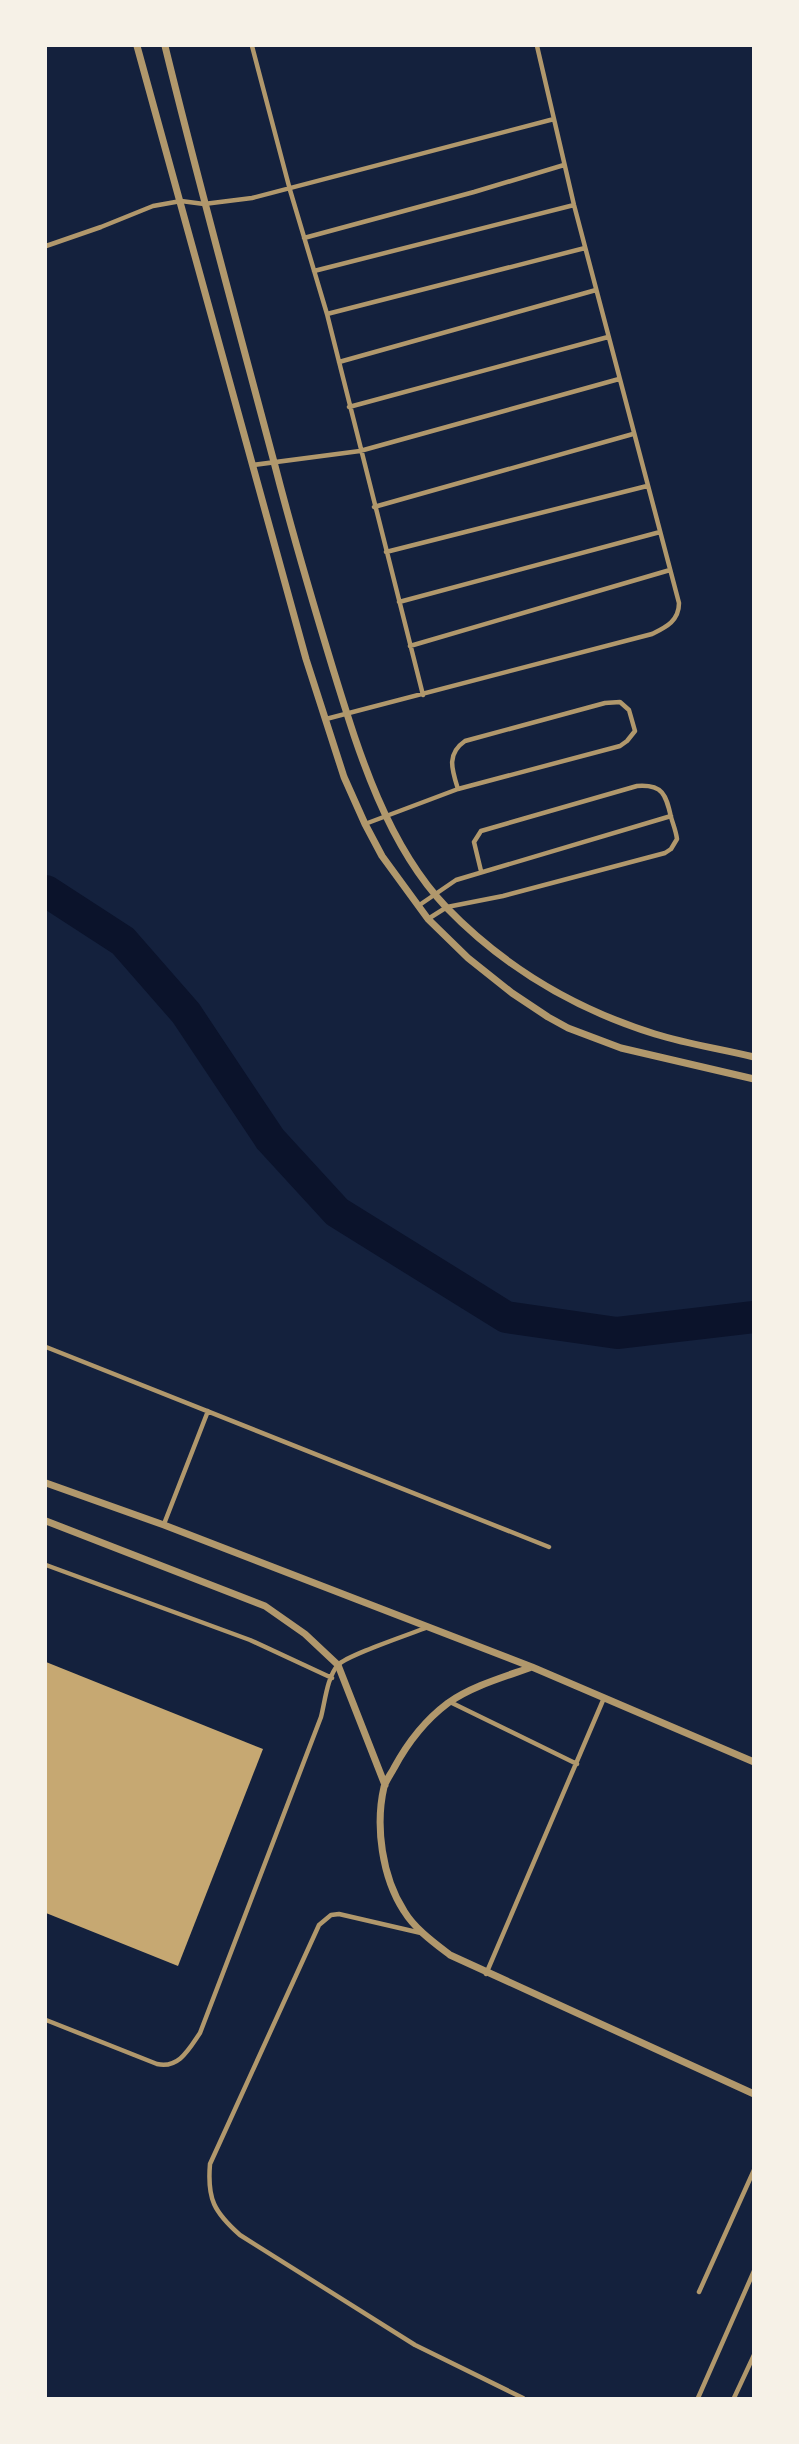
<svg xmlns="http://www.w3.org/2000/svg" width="799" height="2444" font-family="Helvetica,sans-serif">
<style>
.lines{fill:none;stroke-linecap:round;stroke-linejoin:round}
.river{stroke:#0b132b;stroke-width:32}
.building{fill:#c6a872}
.service{stroke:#b1986c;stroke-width:4.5}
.minor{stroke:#b1986c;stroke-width:7}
</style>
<rect width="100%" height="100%" fill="#14213d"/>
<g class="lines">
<path class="river" d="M46 891 123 941 186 1013 270 1139 337 1212 506 1317 617 1333 754 1317"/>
</g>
<path class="building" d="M46 1662 263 1749 178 1966 46 1913Z"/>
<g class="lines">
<path class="service" d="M252 46 290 190 327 314 423 695
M537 46 554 119
M304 238 474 192 564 165
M46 246 101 227 153 206 181 201 204 204 252 198 554 119 574 205 679 603C679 621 666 627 652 634L326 719
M314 271 574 205
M327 314 585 248
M339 362 596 290
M349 407 608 337
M253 465 360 451 619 379
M374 507 633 434
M386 552 647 486
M399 602 660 532
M410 646 670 570
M365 824 458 789 620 746 627 741 635 731 629 710 620 702 605 703 465 741C446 754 452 770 458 789
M418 906 456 880 671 816
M428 919 447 907 503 896 665 853 671 849 677 839C676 831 673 824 671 817 666 795 663 784 637 786L481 831 474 842 481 871
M46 1347 549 1547
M164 1524 208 1411
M46 1565 250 1640 332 1678
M450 1702 577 1764
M421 1933 339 1914 331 1915 319 1925 210 2164C207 2199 214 2212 240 2235L415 2345 523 2398
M486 1974 604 1698
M46 2020 157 2064C179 2069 189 2049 200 2033L321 1717C325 1702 327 1677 338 1665 347 1655 411 1634 428 1627
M699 2292 754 2170
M698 2398 754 2271
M734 2398 754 2355"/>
<path class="minor" d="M137 46 306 659 344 777 365 824 382 856 428 919 468 958 512 993 548 1017 568 1028 621 1048 754 1079
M165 46C199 185 237 323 274 462 292 532 312 600 333 669 358 750 386 844 446 907 504 967 575 1009 655 1034 687 1044 721 1049 754 1057
M46 1483 164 1525 532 1667 754 1762
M46 1521 265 1606 305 1634 338 1665 385 1785
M532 1667C504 1677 472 1686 448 1703 424 1721 408 1742 394 1768 391 1774 386 1780 384 1787 375 1826 382 1877 404 1911 415 1929 433 1942 450 1955L754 2094"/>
</g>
<rect width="799" height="2444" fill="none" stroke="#f6f1e7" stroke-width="94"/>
</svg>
